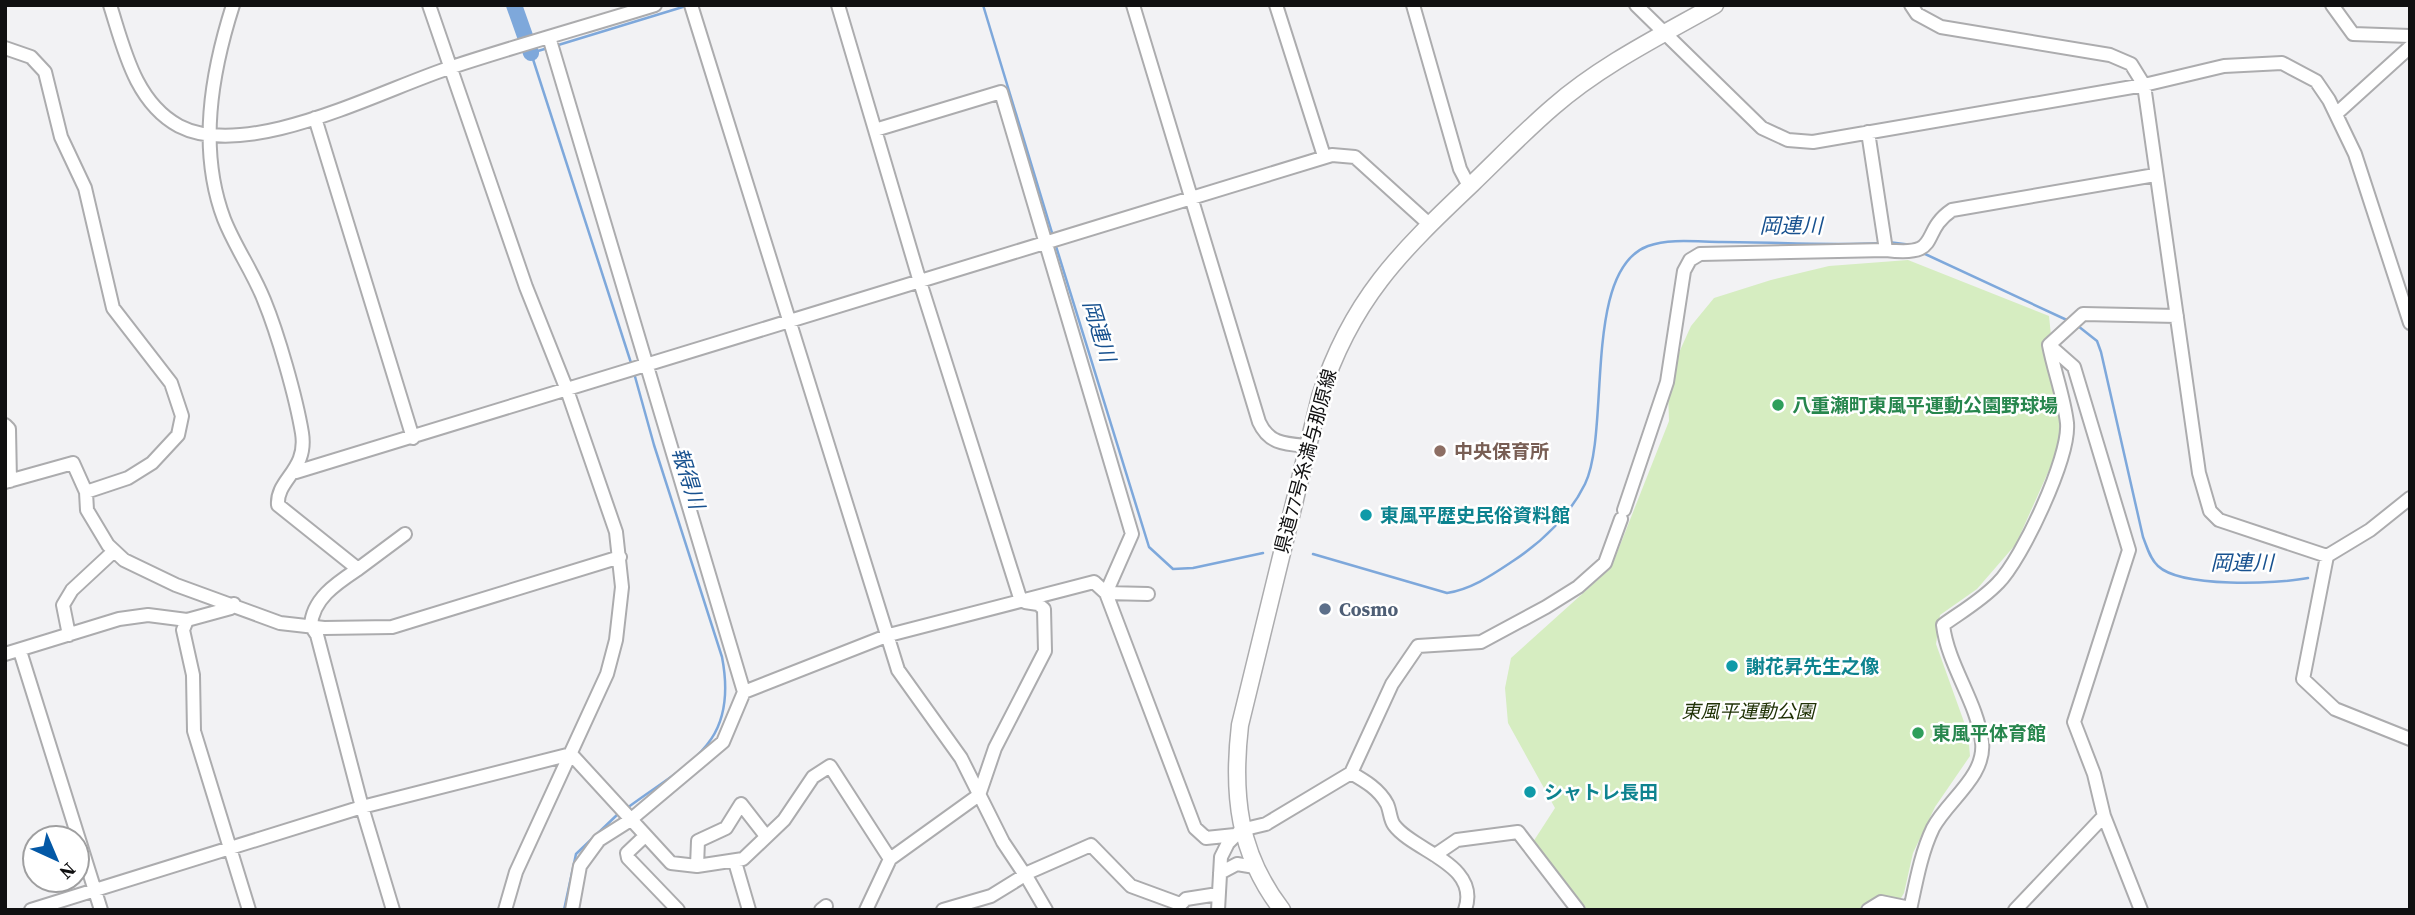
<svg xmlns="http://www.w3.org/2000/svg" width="2415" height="915" font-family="'Source Serif 4','Noto Sans JP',serif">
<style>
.green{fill:#d6edc1}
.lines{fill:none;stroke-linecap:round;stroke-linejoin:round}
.stream{stroke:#7ea8db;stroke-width:2.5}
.river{stroke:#7ea8db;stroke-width:16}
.minor-casing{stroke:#acacae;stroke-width:16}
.major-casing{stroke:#acacae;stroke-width:19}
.minor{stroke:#fff;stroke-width:12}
.major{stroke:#fff;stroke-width:16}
.leisure-dot{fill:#2e9e5b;stroke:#fff;stroke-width:2.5}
.education-dot{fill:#8d6e63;stroke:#fff;stroke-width:2.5}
.culture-dot{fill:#0f9aa8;stroke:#fff;stroke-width:2.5}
.service-dot{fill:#5c6f8a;stroke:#fff;stroke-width:2.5}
.labels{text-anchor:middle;stroke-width:5;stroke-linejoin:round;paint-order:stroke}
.leisure-label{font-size:19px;font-weight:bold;fill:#27864d;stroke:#fff;text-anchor:start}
.education-label{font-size:19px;font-weight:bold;fill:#785e54;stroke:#fff;text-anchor:start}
.street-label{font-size:19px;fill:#101011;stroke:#fff}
.culture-label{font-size:19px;font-weight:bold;fill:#0d838f;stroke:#fff;text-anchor:start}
.service-label{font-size:19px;font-weight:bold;fill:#4e5e75;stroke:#fff;text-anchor:start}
.park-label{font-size:19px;font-style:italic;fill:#203206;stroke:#fff}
.water-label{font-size:21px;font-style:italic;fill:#17518f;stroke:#fff}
</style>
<rect width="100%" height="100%" fill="#f2f2f4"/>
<path class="green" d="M1908 260 2049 316 2062 441 2016 544 1977 589 1940 615 1936 644 1968 733 1970 756 1935 807 1913 853 1904 893 1894 910H1580L1533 842 1555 808 1508 723 1505 688 1511 658 1611 568 1669 421 1668 391 1677 357 1691 326 1714 298 1771 280 1829 266Z"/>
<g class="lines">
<path class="stream" d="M983 5 1053 236
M555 46 686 6
M548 48 531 53 632 366
M1888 242 1912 245
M1055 243 1149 547 1173 569 1193 568 1263 553
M1923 253 2069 321
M2078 326 2097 341 2101 352 2143 537C2147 547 2150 559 2158 566 2181 588 2277 584 2308 578
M1313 554 1447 593C1472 589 1492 575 1513 561 1542 542 1570 515 1585 484 1611 430 1582 270 1648 246 1671 238 1698 242 1722 242 1775 242 1829 246 1881 243
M627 808C689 762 739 745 722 657L654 445 634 373
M564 910 576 854 618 814"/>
<path class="river" d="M514 5 531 53"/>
<g class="minor-casing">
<path id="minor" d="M110 5C124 49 135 102 179 126 248 162 383 89 452 67 519 45 587 26 655 5
M233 5C211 74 198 150 224 219 235 247 253 272 264 300 278 334 296 397 302 433 308 471 276 479 278 505L358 569C337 583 312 599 311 626L317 635 362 807 393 910
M429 5 526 287 567 390 616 532 622 587 616 640 607 674 516 872 505 910
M691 5 898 670 961 758 1003 842 1025 875 991 896 943 910
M838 5 920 282 1021 601
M1133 5 1259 422C1269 444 1285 444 1308 446
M1276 5 1324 156
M1413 5 1460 169 1469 186
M1636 5 1762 128 1788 140 1813 142 2144 85 2224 66 2282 63 2316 81 2329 100 2355 154 2410 323
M1911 5 1917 14 1941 27 2110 55 2131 64 2144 85 2199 473 2210 511 2219 520 2327 556
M2332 5 2353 34 2410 36
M549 37 744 692 723 742 629 821 599 840 580 866 572 910
M5 48 31 57 45 72 61 137 85 188 113 308 171 383 182 416 178 435 152 463 128 478 86 492
M2336 114 2410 47
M315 118 413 438
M875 130 1001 92 1132 534 1106 593 1195 828 1206 838 1235 835
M1868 132 1886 250
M2049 345 2074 367 2129 550 2074 722 2094 774 2104 816 2141 910
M2049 345 2083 314 2177 316
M5 425 9 429 10 481
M296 472 1332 155 1355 157 1429 224
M5 482 73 463 86 492 87 510 108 545 124 560 176 585 280 623 324 628 392 627 620 557
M2410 498 2370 530 2327 556 2303 679 2335 709 2410 739
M1624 510 1667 382 1684 271 1690 260 1700 254 1886 250C1944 257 1918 233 1952 210L2155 175
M358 569 405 534
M187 620 183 630 193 675 194 731 249 910
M69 635 63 605 72 590 114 551
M20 651 101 910
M5 654 119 619 148 615 187 620 231 608 234 604
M744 692 889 635 1094 582 1106 593 1148 594
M571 754 671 863 697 866 743 859 784 820 813 777 830 766 890 859
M1351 773C1365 781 1379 789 1387 804 1390 810 1390 820 1394 825 1414 852 1481 864 1465 910
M645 836 627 853 628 858 678 910
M1435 855 1457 840 1518 832 1578 910
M735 862 749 910
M697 866 698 841 726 828 741 804 766 836
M1220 873 1237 864 1255 867
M1177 908 1186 899 1218 894
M31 910 362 807 571 754
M821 910 826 906
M866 910 890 859 979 795 995 748 1045 651 1044 609 1038 604 1025 602
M1046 910 1025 874 1091 845 1131 886 1180 904
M1218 910 1221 857 1228 843 1241 830 1266 824 1351 773 1392 684 1418 646 1481 642 1546 607 1578 587 1605 563 1621 519
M1868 910 1881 902 1910 908
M1910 910C1916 882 1921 853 1933 828 1948 800 1986 776 1982 742 1977 701 1948 666 1943 625 1961 612 1982 600 1998 583 2022 559 2070 457 2067 423 2064 397 2054 371 2049 345
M2015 910 2104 816"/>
</g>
<g class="major-casing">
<path id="major" d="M1282 910C1238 853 1232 794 1240 725L1320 397C1351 300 1400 252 1472 184 1499 158 1525 131 1553 107 1601 65 1660 36 1715 5"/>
</g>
<use href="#minor" class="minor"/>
<use href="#major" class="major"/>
</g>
<g class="leisure-dot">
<circle cx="1778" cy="405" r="7"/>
<circle cx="1918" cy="733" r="7"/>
</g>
<circle class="education-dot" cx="1440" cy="451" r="7"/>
<g class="culture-dot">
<circle cx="1366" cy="515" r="7"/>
<circle cx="1732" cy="666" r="7"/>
<circle cx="1530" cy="792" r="7"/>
</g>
<circle class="service-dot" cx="1325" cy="609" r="7"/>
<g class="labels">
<g class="leisure-label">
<text x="1792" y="412">八重瀬町東風平運動公園野球場</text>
<text x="1932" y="740">東風平体育館</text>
</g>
<g class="education-label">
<text x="1454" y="458">中央保育所</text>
</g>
<g class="street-label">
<text transform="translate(1305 461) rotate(-75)" y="7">県道77号糸満与那原線</text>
</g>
<g class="culture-label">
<text x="1380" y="522">東風平歴史民俗資料館</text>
<text x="1746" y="673">謝花昇先生之像</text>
<text x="1544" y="799">シャトレ長田</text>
</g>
<g class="service-label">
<text x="1339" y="616">Cosmo</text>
</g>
<g class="park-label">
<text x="1748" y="718">東風平運動公園</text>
</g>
<g class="water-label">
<text x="1791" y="233">岡連川</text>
<text transform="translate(1099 331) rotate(73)" y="7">岡連川</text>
<text transform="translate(688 478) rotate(73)" y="7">報得川</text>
<text x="2242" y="570">岡連川</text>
</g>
</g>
<rect width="2415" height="915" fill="none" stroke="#101011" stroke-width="14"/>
<g transform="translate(56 859) rotate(136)"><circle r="33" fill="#ffffff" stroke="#9f9fa0" stroke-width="2"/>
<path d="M0-5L12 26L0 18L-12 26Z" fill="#0358a6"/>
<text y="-10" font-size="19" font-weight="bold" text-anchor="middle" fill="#101011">N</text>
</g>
</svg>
